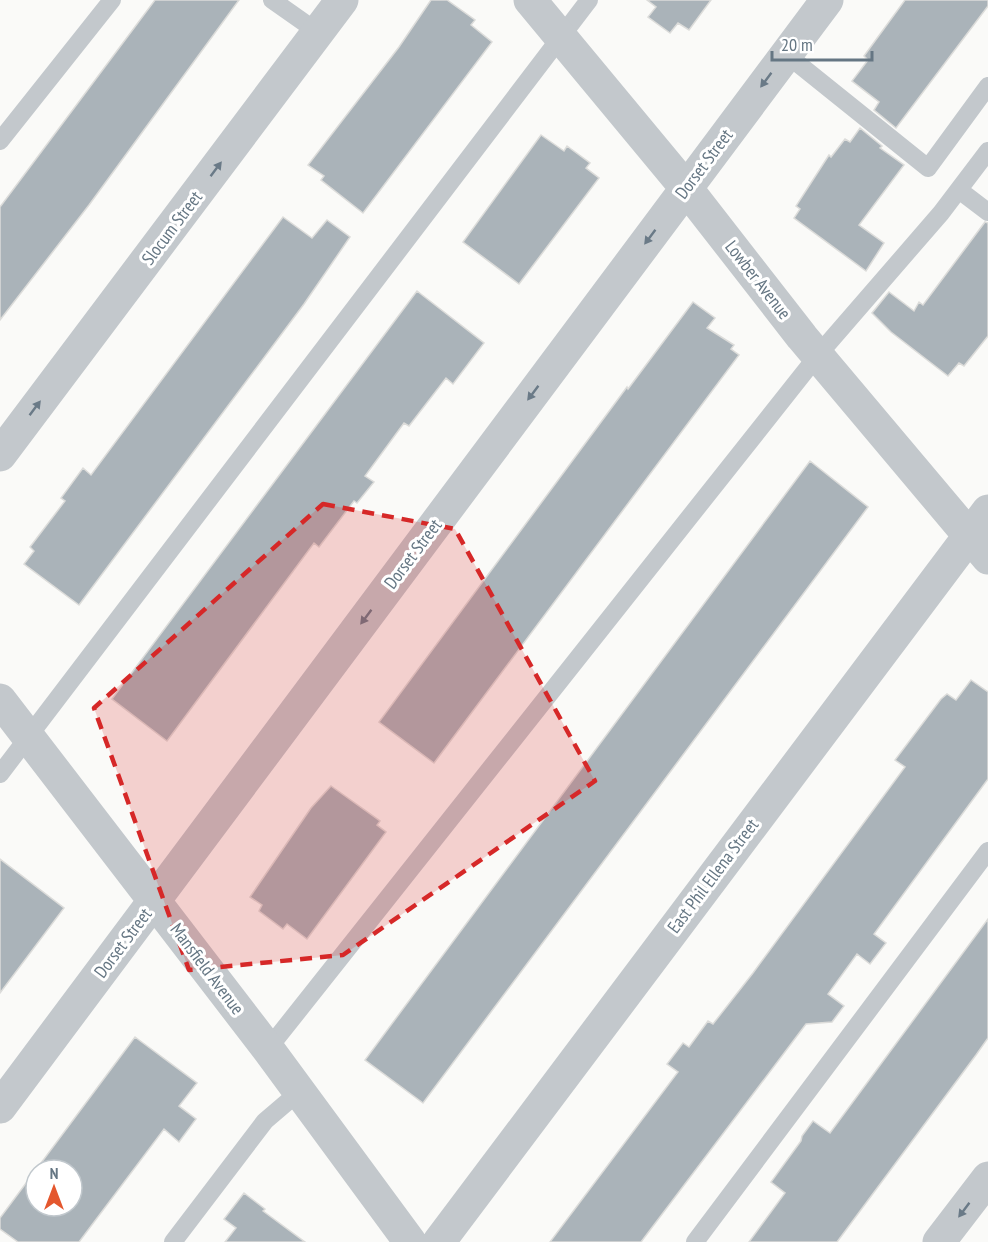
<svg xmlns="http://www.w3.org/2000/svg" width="988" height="1242" font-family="'PT Sans Narrow',sans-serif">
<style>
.building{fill:#aab3b9;stroke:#dcdcda;stroke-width:1.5;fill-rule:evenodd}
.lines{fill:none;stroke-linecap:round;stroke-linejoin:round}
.lane{stroke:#c3c8cc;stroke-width:18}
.street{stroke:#c3c8cc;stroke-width:33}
.oneway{fill:#6a7a87}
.marked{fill:#d62828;fill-opacity:0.2;stroke:#d62828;stroke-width:4.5;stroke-dasharray:12 8;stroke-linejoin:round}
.labels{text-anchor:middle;stroke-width:6;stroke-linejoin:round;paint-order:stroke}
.street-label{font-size:18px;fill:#657683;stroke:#fff}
</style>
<rect width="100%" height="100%" fill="#fafaf8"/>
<path class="building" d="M155 0H239L89 205 0 320V207Z
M431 0H447L475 20 471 25 492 42 363 213 321 180 324 176 308 165 399 47Z
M647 0H711L689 30 678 23 670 33 648 17 656 7Z
M905 0H988V6L896 128 874 110 879 102 852 81 868 60 864 56Z
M860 128 882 146 880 148 904 165 859 225 884 243 866 271 794 218 800 209 796 206 829 155 831 157 845 139 850 142Z
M541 135 564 151 567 146 590 163 586 168 599 178 519 284 463 242Z
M283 217 312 238 327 220 350 237 304 304 79 605 24 564 34 551 30 547 65 501 61 498 83 468 91 475Z
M985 222 988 223V336L964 366 959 363 948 376 891 332 872 313 889 292 914 311 919 302 923 305Z
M417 291 484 343 453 384 446 378 409 426 404 423 365 476 374 482 357 503 354 501 319 547 314 543 167 741 112 699Z
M693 302 715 318 707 328 734 345 731 349 739 355 434 763 379 722 627 387 628 389Z
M810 461 868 507 423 1103 365 1060Z
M971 680 988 692V779L874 934 886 943 870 964 857 954 828 994 844 1006 832 1022 806 1024 641 1242H550L678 1072 667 1064 683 1043 689 1047 708 1021 713 1024 753 973 905 767 895 760 941 699 947 694 956 700Z
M331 786 380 821 377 825 386 832 307 939 287 924 283 929 259 911 262 905 250 897 311 808Z
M0 859 64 908 0 993Z
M988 919V1038L976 1055 837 1242H749L785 1193 771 1182 801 1141 802 1136 813 1121 830 1133Z
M135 1037 197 1083 179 1106 196 1119 179 1142 164 1129 79 1242H18L0 1229V1218ZM36 1170H72V1206H36Z
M244 1193 265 1209 263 1211 305 1242H225L236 1228 224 1219Z"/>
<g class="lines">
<path class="lane" d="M272 0 319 33
M786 54 928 168 988 86
M0 141 112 0
M959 190 988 212
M0 774 589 0
M268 1049 818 355 941 213 988 151
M173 1242 265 1121 299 1092
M695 1242 988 851"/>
<path class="street" d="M530 0 686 188 802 337 988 558
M0 455 342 0
M0 700 268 1049 410 1242
M0 1107 827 0
M439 1242 988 511
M939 1242 988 1178"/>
</g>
<defs><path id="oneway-solid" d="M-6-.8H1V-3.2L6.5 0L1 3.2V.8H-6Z" transform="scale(1.5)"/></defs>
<g class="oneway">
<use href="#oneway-solid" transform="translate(766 80) rotate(127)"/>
<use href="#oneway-solid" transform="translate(216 169) rotate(-53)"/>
<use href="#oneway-solid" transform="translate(650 237) rotate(127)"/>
<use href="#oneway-solid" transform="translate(533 393) rotate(127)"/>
<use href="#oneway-solid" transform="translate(35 408) rotate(-53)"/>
<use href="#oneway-solid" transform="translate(366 617) rotate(127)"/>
<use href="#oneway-solid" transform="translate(964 1210) rotate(127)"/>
</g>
<path class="marked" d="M323 504 455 529 595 781 343 955 189 970 94 708Z"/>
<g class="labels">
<g class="street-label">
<text transform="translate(704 164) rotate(-53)" y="6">Dorset Street</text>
<text transform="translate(172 228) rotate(-53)" y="6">Slocum Street</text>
<text transform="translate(758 280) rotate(52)" y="6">Lowber Avenue</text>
<text transform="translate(413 554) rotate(-53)" y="6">Dorset Street</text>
<text transform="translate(713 876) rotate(-53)" y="6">East Phil Ellena Street</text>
<text transform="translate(123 943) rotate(-53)" y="6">Dorset Street</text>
<text transform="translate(207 969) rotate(53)" y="6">Mansfield Avenue</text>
</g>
</g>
<g transform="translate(54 1188)"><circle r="28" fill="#ffffff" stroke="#c1c8cd" stroke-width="1.5"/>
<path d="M0-4.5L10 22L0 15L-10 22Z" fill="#e4572e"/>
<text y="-9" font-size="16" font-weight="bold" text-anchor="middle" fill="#657683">N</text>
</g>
<path d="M772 51v9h100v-9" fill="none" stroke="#657683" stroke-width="3"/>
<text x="781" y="51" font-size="18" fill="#657683" stroke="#ffffff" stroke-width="4.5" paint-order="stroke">20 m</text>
</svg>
